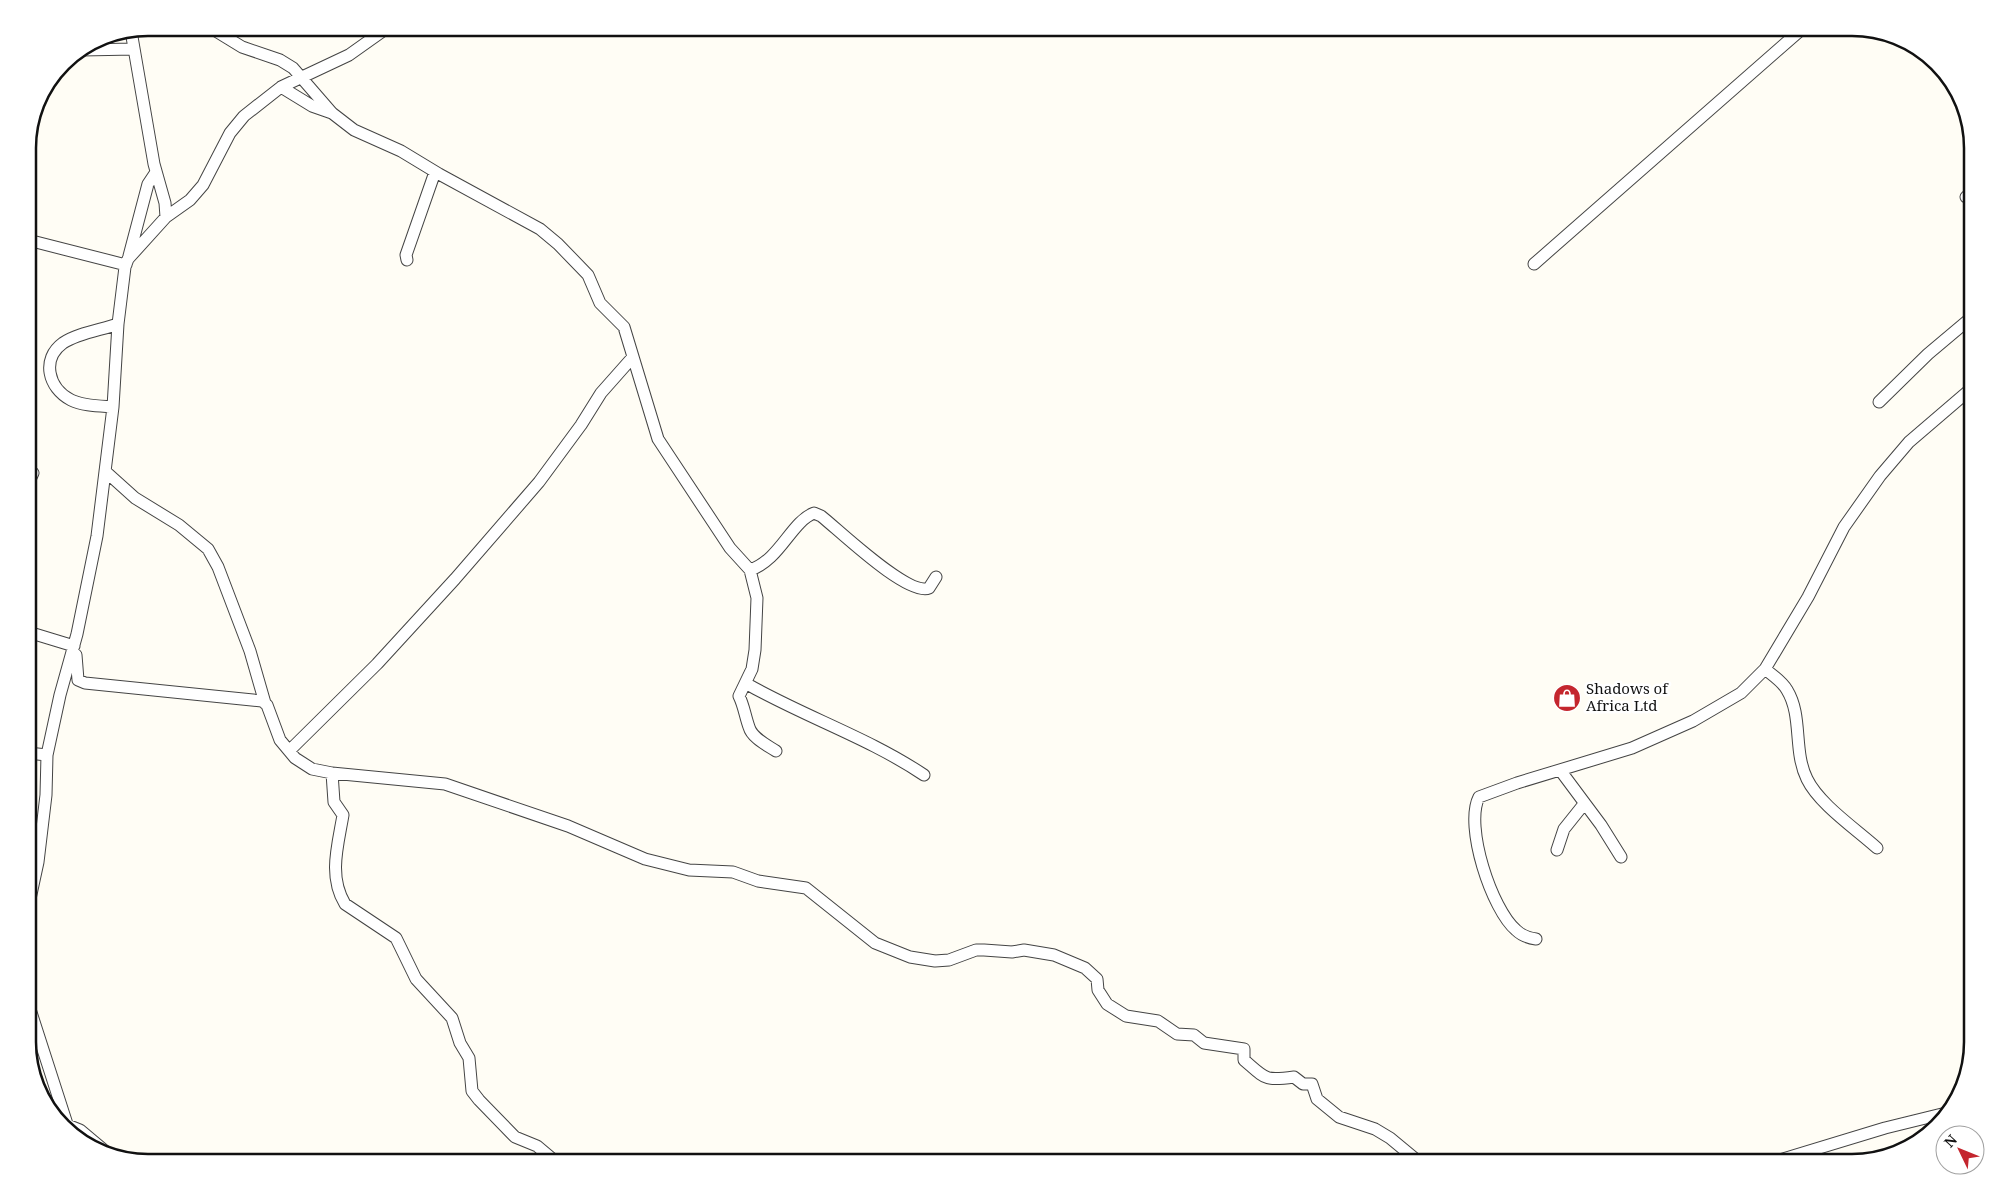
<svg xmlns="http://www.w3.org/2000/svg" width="2000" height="1190" font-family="'Noto Serif',serif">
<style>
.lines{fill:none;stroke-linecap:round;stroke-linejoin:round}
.minor-casing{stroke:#444;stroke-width:13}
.minor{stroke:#fff;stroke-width:11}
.labels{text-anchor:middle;stroke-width:5;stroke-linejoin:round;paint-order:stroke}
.poi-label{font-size:15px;fill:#111;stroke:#fff;text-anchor:start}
.rim{fill:none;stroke:#111;stroke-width:2.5}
</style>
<rect width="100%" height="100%" fill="#fffdf5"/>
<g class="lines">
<g class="minor-casing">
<path id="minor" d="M211 28 242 47 280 60 293 68 332 113 354 130 401 151 439 174 540 229 558 244 588 275 600 303 624 327 658 439 730 548 750 570 757 598 755 650 752 669 739 696C744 706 745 716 749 727 752 738 767 745 776 751
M82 50 134 49
M281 87 312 106 332 113
M1966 197 1972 192
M166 217 190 200 203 185 230 133 244 116 281 87 349 55 387 28
M28 240 126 265
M129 256 148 184 156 172
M407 260 406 255 435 172
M1534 264 1803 28
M1879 402 1928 354 1972 317
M113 407C99 406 83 406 71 400 48 388 41 359 63 343 78 333 101 330 118 324
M105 471 135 498 179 525 208 549 218 567 250 651 265 703
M28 484 33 473
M750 570C780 560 791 522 814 513L821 516C839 530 908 597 929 588L936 577
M28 632 74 646
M72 651 76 655 78 680 85 683 262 701 267 705 280 740 295 758 312 769 332 773 445 784 568 826 645 859 689 870 733 872 758 881 806 888 875 943 910 957 935 961 949 960 976 950H984L1012 952 1024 950 1054 955 1085 968 1097 979 1098 990 1107 1004 1126 1016 1158 1021 1177 1034 1194 1035 1204 1043 1244 1049V1060C1266 1079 1264 1081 1294 1077L1303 1084H1312L1317 1099 1339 1117 1375 1129 1390 1138 1419 1162
M1765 669C1772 675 1782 681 1787 690 1803 716 1793 751 1807 779 1819 804 1856 829 1877 848
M747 684C805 717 869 738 924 775
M289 751 377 664 455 579 539 482 581 425 601 393 632 358
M28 753 47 755
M1560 770 1601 825 1621 857
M332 773 334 802 343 815C338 845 328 876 345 904L396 938 416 979 452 1018 460 1043 469 1058 472 1091 479 1100 515 1137 537 1146 556 1162
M1557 850 1564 829 1584 804
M28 908 38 862 46 795 47 755 60 695 77 634 97 536 113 407 118 324 125 267 128 259 166 217 165 203 154 164 131 31
M1536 939C1529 938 1521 935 1516 930 1492 910 1464 826 1479 797L1517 783 1632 748 1693 721 1741 693 1765 669 1808 597 1844 527 1880 476 1909 442 1972 388
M28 1003 67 1124
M65 1124 80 1130 105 1151
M1773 1162 1885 1128 1946 1113"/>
</g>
<use href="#minor" class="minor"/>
</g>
<defs>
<g id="shop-disc" transform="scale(1.4375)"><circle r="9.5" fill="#c4262e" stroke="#fff"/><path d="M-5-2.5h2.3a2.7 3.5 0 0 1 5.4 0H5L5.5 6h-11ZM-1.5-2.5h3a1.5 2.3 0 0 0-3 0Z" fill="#fff"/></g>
</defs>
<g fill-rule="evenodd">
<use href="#shop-disc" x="1567" y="698"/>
</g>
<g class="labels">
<g class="poi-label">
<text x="1586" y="694">Shadows of<tspan x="1586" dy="17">Africa Ltd</tspan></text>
</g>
</g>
<path d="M0 0H2000V1190H0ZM148 36H1852A112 112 0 0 1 1964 148V1042A112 112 0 0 1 1852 1154H148A112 112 0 0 1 36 1042V148A112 112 0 0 1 148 36Z" fill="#fff" fill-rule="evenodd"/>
<path class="rim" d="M148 36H1852A112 112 0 0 1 1964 148V1042A112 112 0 0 1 1852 1154H148A112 112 0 0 1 36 1042V148A112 112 0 0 1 148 36Z"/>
<g transform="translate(1960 1150) rotate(313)"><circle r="24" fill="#ffffff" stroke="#a0a0a0"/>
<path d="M0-4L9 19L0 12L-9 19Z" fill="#c4262e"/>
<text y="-8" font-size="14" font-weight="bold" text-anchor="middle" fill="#111111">N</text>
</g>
</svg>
